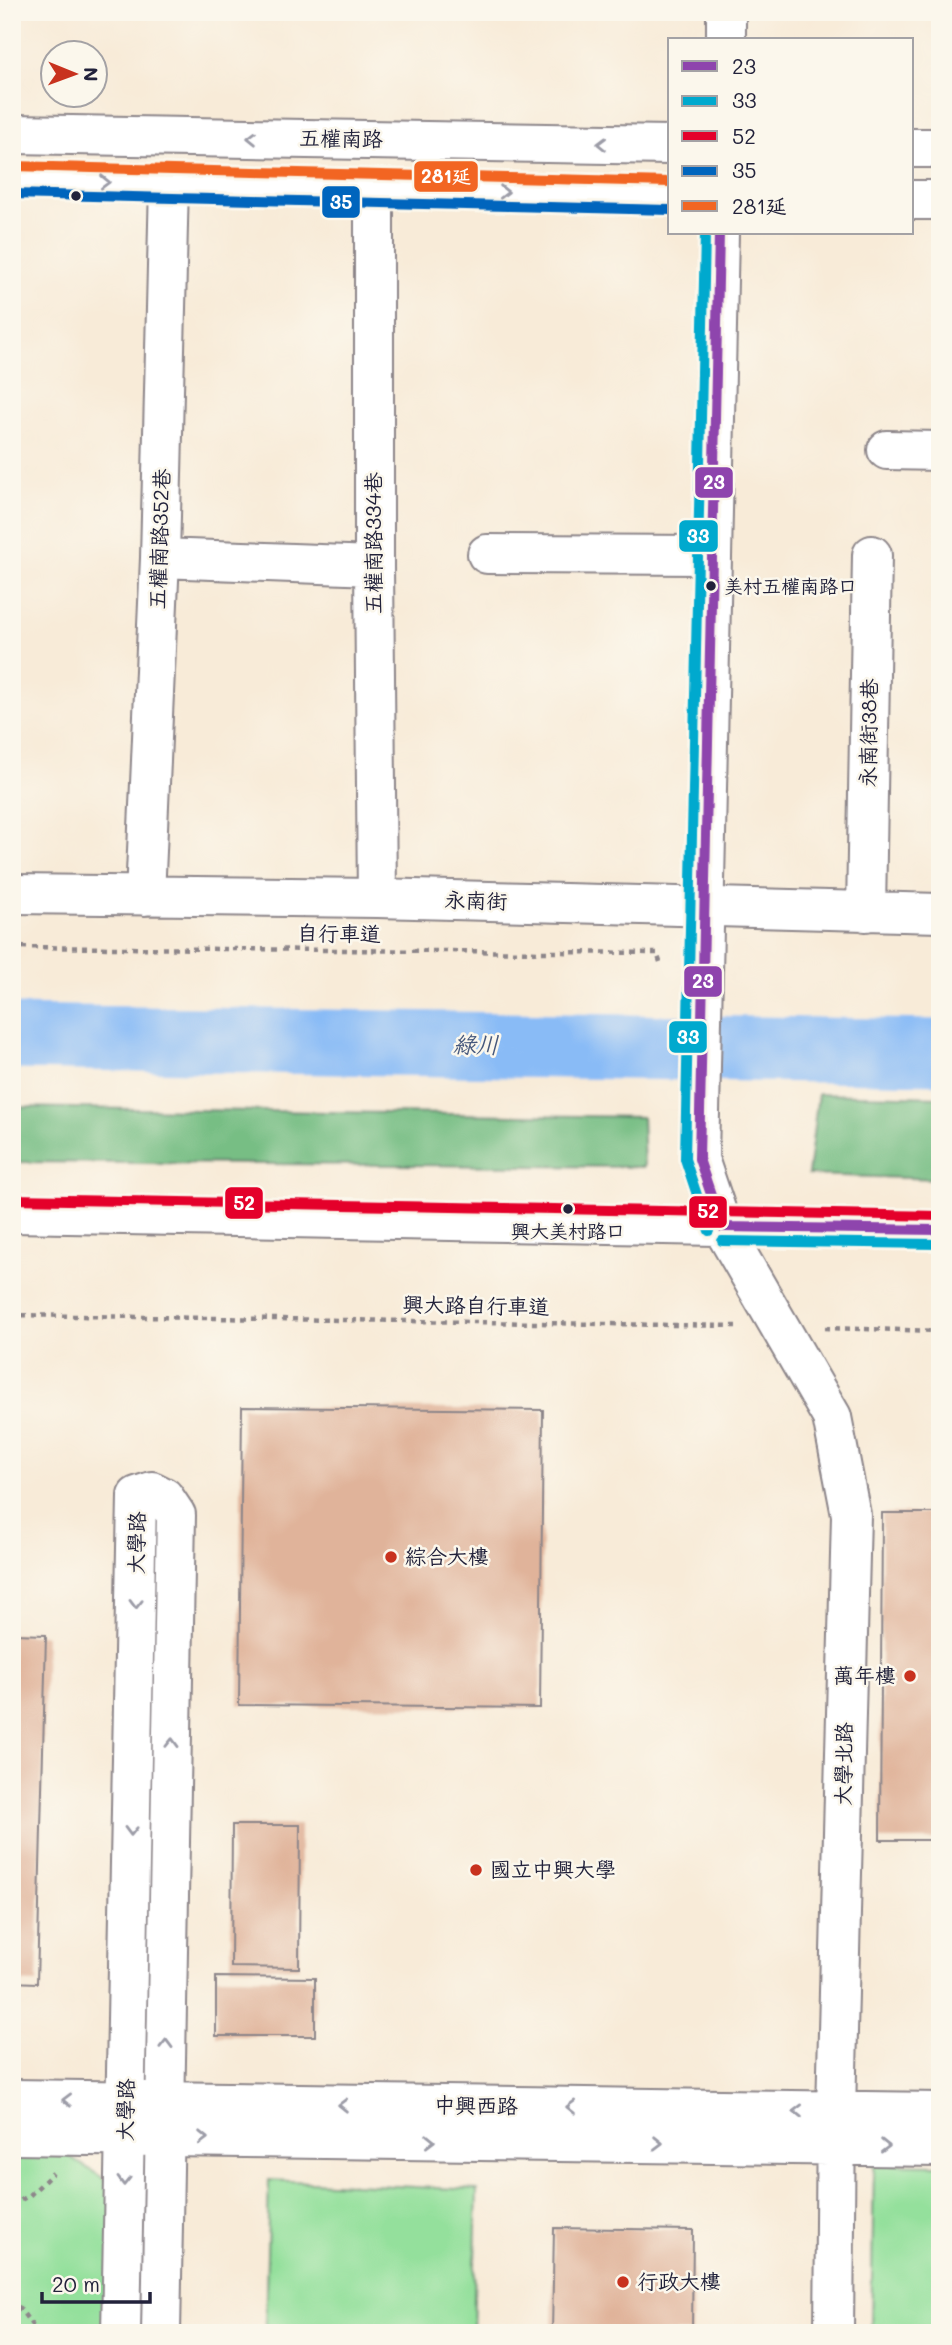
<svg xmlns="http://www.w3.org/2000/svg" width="952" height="2345" font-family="Mali,'LXGW WenKai TC',sans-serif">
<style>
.green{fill:#94e09c;stroke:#5b816c;stroke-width:2}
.forest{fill:#77be84;stroke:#4c7060;stroke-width:2}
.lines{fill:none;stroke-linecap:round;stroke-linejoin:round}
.river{stroke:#89bbf6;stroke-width:65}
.building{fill:#e0b39a}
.minor-casing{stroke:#8d868a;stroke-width:42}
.major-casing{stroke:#8d868a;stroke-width:42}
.path{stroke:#8d868a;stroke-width:4.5;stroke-dasharray:5 5;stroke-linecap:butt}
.minor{stroke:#fff;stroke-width:38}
.major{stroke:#fff;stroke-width:38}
.bus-1-casing{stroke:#fbf7ec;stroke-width:16}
.bus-2-casing{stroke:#fbf7ec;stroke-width:16}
.bus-3-casing{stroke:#fbf7ec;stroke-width:16}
.bus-4-casing{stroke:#fbf7ec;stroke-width:16}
.bus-5-casing{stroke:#fbf7ec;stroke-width:16}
.bus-1{stroke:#8e44ad;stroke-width:10}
.bus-2{stroke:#00a9ce;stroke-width:10}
.bus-3{stroke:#e4002b;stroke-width:10}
.bus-4{stroke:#0065bd;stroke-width:10}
.bus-5{stroke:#f26522;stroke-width:10}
.oneway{stroke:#9c9ca7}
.bus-dot{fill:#22223b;stroke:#fbf7ec;stroke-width:2.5}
.poi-dot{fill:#c8321e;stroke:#fbf7ec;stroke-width:2.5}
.labels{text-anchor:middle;stroke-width:5;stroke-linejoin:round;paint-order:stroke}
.bus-label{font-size:19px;fill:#22223b;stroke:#fbf7ec;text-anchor:start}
.street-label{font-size:21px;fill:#22223b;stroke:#fbf7ec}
.poi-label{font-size:21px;fill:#22223b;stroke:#fbf7ec;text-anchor:start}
.water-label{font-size:23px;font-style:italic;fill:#46587c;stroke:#fbf7ec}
.line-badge{stroke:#fbf7ec;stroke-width:2.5}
.badge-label{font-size:19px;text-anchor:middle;font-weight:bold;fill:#fff}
</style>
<rect width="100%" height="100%" fill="#fbf7ec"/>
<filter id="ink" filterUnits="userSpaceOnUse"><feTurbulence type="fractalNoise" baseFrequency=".0143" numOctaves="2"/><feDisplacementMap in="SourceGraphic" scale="14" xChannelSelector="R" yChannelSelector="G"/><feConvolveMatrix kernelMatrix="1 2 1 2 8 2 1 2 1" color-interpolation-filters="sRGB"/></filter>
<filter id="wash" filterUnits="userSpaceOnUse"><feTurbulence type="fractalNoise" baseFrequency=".00686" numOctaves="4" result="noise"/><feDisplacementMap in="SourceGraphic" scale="28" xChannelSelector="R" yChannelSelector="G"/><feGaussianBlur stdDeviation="1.57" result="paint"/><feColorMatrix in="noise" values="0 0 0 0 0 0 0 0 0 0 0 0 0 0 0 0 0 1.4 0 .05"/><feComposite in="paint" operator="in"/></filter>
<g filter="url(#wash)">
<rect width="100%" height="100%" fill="#f8ebd8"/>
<path class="green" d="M12 2152 64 2153 120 2189 118 2333H12Z
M874 2164 940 2165V2333H871Z
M269 2180 477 2190 473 2333H265Z"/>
<path class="forest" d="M818 1094 940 1097V1179L808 1175Z
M12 1107 642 1117 644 1167 12 1162Z"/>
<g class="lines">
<path class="river" d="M12 1037 940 1052"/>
</g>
<g id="blocks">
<path class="building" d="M242 1407 543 1410 540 1708 239 1705Z
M882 1513H940V1840H880Z
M12 1634 46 1635 37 1983 12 1982Z
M232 1825H300L299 1968 231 1967Z
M216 1977 315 1978V2036H216Z
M554 2228 693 2230 692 2333H552Z"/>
</g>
</g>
<g filter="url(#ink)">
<use href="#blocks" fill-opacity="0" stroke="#8d868a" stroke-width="2"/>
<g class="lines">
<g class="minor-casing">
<path id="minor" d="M726 40V12
M374 188V566L377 898
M719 233 699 1159 722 1227 832 1417 851 1515 836 2111 834 2333
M887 450 940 451
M487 554 712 555
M160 558 374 566
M12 894 377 898 940 913
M145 896 160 558 169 183
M866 912 872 555
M12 1213 940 1230
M12 2099 940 2112
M12 2135 940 2147
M121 2333 137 1496 152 1491 164 1497 176 1515 161 2333"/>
</g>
<g class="major-casing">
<path id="major" d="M12 134 670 145
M912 148H940
M12 180 670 196
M912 200H940"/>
</g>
<path class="path" d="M12 947 657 953 660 962
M12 1315 736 1326
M825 1328 940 1331
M12 2205 30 2195 53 2173
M12 2298 38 2333"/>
<use href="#minor" class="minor"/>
<use href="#major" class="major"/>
<g class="bus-1-casing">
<path id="bus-1" d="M719 233 699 1159 722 1227
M722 1227 940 1230"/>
</g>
<g class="bus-2-casing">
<path id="bus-2" d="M705 233 685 1159 709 1231
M722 1241 940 1244"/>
</g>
<g class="bus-3-casing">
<path id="bus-3" d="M12 1199 940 1216"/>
</g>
<g class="bus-4-casing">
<path id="bus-4" d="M12 194 670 210"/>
</g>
<g class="bus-5-casing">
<path id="bus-5" d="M12 166 670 182"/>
</g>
<use href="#bus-1" class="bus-1"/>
<use href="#bus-2" class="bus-2"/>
<use href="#bus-3" class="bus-3"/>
<use href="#bus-4" class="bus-4"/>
<use href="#bus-5" class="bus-5"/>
</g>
<defs><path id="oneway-chevron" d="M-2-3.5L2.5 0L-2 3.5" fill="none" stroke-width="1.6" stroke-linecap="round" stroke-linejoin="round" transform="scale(1.75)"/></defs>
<g class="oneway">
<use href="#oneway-chevron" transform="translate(252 138) rotate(-179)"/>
<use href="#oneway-chevron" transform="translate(602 144) rotate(-179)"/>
<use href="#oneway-chevron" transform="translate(105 182) rotate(1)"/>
<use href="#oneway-chevron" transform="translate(504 192) rotate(1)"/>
<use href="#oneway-chevron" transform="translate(136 1604) rotate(91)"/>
<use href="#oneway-chevron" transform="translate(172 1743) rotate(-89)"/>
<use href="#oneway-chevron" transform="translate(131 1831) rotate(91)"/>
<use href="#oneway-chevron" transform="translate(166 2044) rotate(-89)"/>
<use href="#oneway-chevron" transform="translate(67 2100) rotate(-179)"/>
<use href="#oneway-chevron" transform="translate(343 2105) rotate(-179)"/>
<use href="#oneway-chevron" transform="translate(571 2107) rotate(-179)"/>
<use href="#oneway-chevron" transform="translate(798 2111) rotate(-179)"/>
<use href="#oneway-chevron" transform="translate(203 2138) rotate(1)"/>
<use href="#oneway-chevron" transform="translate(430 2141) rotate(1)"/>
<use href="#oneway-chevron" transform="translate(658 2143) rotate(1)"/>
<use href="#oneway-chevron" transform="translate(885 2146) rotate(1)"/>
<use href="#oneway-chevron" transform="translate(124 2181) rotate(91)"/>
</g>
</g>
<g class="bus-dot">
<circle cx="76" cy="196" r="6"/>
<circle cx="711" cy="586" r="6"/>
<circle cx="568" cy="1209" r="6"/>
</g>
<g class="poi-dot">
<circle cx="391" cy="1557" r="7"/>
<circle cx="910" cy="1676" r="7"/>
<circle cx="476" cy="1870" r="7"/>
<circle cx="623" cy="2282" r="7"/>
</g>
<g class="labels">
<g class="bus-label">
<text x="724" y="593">美村五權南路口</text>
<text x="568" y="1238" text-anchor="middle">興大美村路口</text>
</g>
<g class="street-label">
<text transform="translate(341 139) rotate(1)" y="7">五權南路</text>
<text transform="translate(160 539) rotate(-88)" y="7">五權南路352巷</text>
<text transform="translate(374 543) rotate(-90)" y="7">五權南路334巷</text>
<text transform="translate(869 733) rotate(-89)" y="7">永南街38巷</text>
<text transform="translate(476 901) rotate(2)" y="7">永南街</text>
<text transform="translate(339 934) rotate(1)" y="7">自行車道</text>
<text transform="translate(476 1306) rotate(1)" y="7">興大路自行車道</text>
<text transform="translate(137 1543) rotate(-89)" y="7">大學路</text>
<text transform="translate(844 1764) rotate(-89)" y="7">大學北路</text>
<text transform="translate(476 2106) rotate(1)" y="7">中興西路</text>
<text transform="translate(126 2110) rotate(-89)" y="7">大學路</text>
</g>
<g class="poi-label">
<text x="405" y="1564">綜合大樓</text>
<text x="896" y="1683" text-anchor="end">萬年樓</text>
<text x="490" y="1877">國立中興大學</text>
<text x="637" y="2289">行政大樓</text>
</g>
<g class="water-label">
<text transform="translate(476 1045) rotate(1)" y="8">綠川</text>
</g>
</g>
<g class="line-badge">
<rect x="413" y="160" width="66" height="33" rx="7" fill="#f26522"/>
<rect x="321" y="185" width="40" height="34" rx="7" fill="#0065bd"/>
<rect x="694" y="466" width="40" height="33" rx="7" fill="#8e44ad"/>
<rect x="678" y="519" width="41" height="34" rx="7" fill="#00a9ce"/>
<rect x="683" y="965" width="40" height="33" rx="7" fill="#8e44ad"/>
<rect x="668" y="1020" width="40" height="34" rx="7" fill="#00a9ce"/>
<rect x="224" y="1186" width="40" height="34" rx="7" fill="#e4002b"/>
<rect x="688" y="1195" width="40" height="34" rx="7" fill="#e4002b"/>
</g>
<g class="badge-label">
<text x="446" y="183">281延</text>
<text x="341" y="209">35</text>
<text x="714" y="489">23</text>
<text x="698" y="543">33</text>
<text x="703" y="988">23</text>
<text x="688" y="1044">33</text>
<text x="244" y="1210">52</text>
<text x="708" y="1218">52</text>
</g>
<rect width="952" height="2345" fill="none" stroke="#fbf7ec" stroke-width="42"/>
<rect x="668" y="38" width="245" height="196" fill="#fbf7ec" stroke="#a4a2a5" stroke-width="2"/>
<rect x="682" y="61" width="35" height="10" fill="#8e44ad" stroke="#a4a2a5" stroke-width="2"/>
<text x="732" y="74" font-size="21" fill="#22223b">23</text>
<rect x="682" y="96" width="35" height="10" fill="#00a9ce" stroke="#a4a2a5" stroke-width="2"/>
<text x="732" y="108" font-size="21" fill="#22223b">33</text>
<rect x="682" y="131" width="35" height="10" fill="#e4002b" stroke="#a4a2a5" stroke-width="2"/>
<text x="732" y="144" font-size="21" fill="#22223b">52</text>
<rect x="682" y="166" width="35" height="10" fill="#0065bd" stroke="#a4a2a5" stroke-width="2"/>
<text x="732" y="178" font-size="21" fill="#22223b">35</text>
<rect x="682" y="201" width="35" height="10" fill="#f26522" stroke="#a4a2a5" stroke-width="2"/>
<text x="732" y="214" font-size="21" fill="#22223b">281延</text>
<g transform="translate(74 74) rotate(91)"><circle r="33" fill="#fbf7ec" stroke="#a4a2a5" stroke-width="2"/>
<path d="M0-5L12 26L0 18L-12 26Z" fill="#c8321e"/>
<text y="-10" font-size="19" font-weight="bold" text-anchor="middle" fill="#22223b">N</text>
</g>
<path d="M42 2292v10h108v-10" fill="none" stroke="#22223b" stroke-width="3.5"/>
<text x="52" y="2292" font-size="21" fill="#22223b" stroke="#fbf7ec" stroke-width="5" paint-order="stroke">20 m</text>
</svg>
